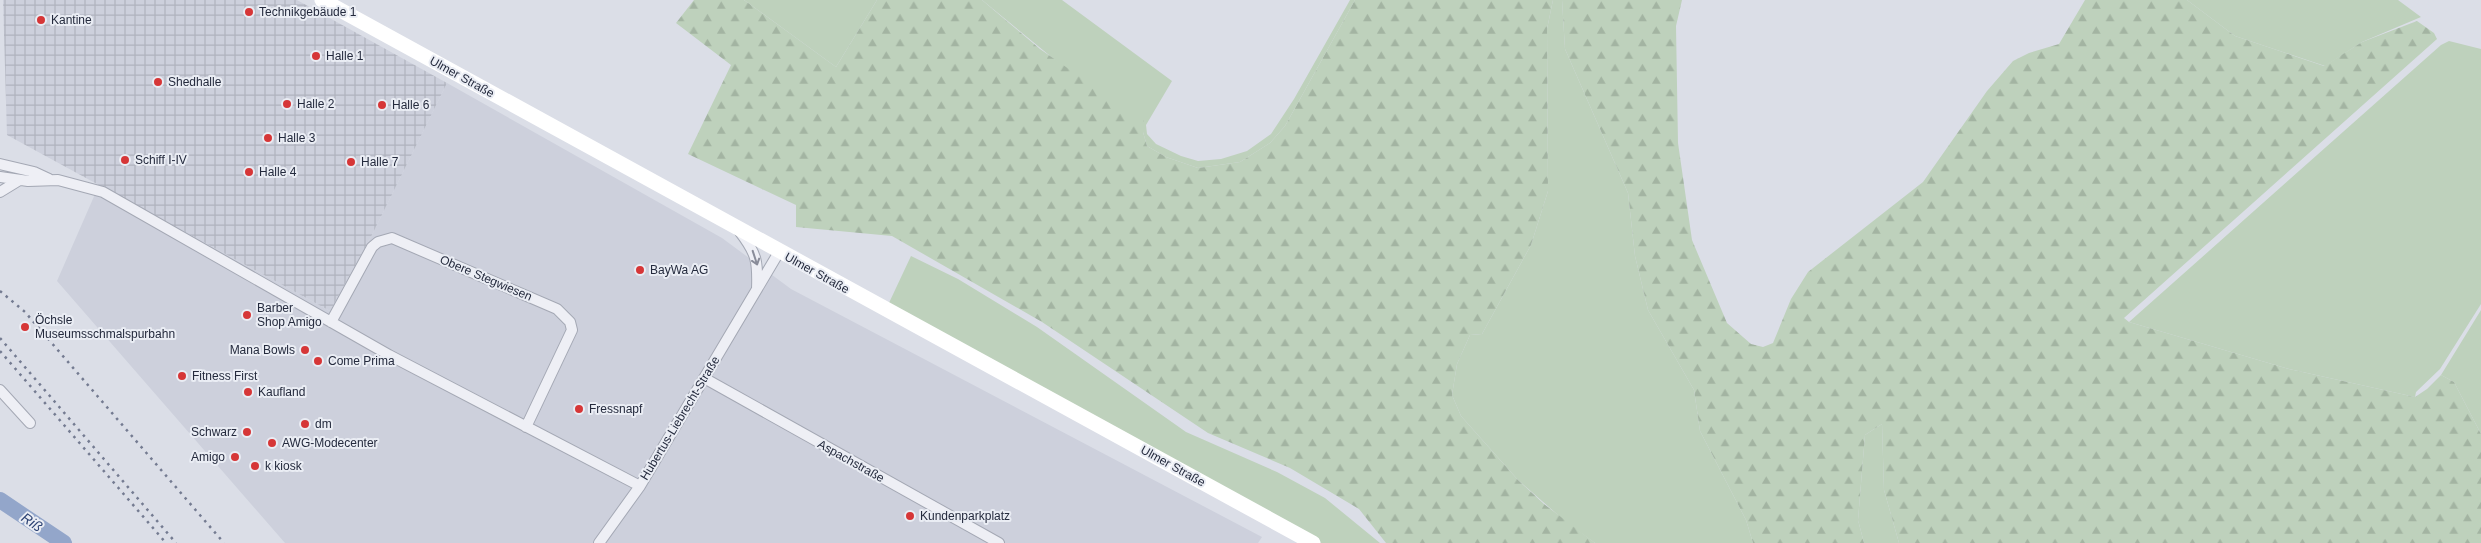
<svg xmlns="http://www.w3.org/2000/svg" width="2481" height="543" font-family="Helvetica,sans-serif">
<style>
.built{fill:#cdd0dc}
.industrial{fill:url(#industrial-grid)}
.green{fill:#bed1bc}
.forest{fill:url(#forest-firs)}
.lines{fill:none;stroke-linecap:round;stroke-linejoin:round}
.river{stroke:#93a6ca;stroke-width:16}
.street-casing{stroke:#a4a8b4;stroke-width:12}
.street{stroke:#eeeff5;stroke-width:10}
.secondary{stroke:#fff;stroke-width:15}
.rail{stroke:#747b91;stroke-width:2.5;stroke-dasharray:2.5 5;stroke-linecap:butt}
.oneway{stroke:#898c99}
.poi-dot{fill:#d63637;stroke:#eaedf4;stroke-width:2}
.labels{text-anchor:middle;stroke-width:4;stroke-linejoin:round;paint-order:stroke}
.poi-label{font-size:12px;fill:#242a3d;stroke:#eaedf4;text-anchor:start}
.street-label{font-size:12px;fill:#242a3d;stroke:#eaedf4}
.water-label{font-size:14px;font-style:italic;fill:#2c4273;stroke:#eaedf4}
</style>
<defs>
<pattern id="industrial-grid" width="8" height="8" patternUnits="userSpaceOnUse" patternTransform="scale(1.25)"><rect width="8" height="8" fill="#cdd0dc"/><path d="M0 4h8M4 0v8" fill="none" stroke="#b0b3be"/></pattern>
<pattern id="forest-firs" width="22" height="20" patternUnits="userSpaceOnUse" patternTransform="scale(1.25)"><rect width="22" height="20" fill="#bed1bc"/><path d="M5 1l3.5 6h-7zM16 11l3.5 6h-7z" fill="#a3b4a2"/></pattern>
</defs>
<rect width="100%" height="100%" fill="#dbdee7"/>
<path class="built" d="M447 83 722 238 791 289 1262 537 1258 543H285L57 281 99 185 330 311 373 233Z"/>
<path class="industrial" d="M3 0H297L447 83 373 233 330 311 7 135Z"/>
<path class="green" d="M744 0H877L836 67Z
M982 0H1062L1172 81 1146 125 1147 134 1156 144 1181 156 1198 161 1221 159 1247 151 1271 134 1294 99 1350 0H1355L1285 126 1270 143 1240 162 1198 168 1166 157 1147 146 1143 132Z
M1553 0H1562L1565 49 1628 193 1635 256 1648 310 1694 390 1700 431 1746 520 1753 543H1595L1566 522 1518 480 1461 416 1452 395 1457 364 1470 335 1482 334 1531 245 1548 191 1547 29Z
M2187 0H2398L2421 17 2362 42 2325 66 2235 36Z
M2449 41 2481 49V304L2440 369 2416 392 2415 397 2289 369 2129 322 2441 45Z
M911 256 958 279 1037 327 1186 432 1277 472 1325 498 1380 543H1321L888 305Z
M2481 310V434L2454 382 2441 375Z
M1882 424 1884 490 1899 543H1864L1858 520 1865 435Z"/>
<path class="forest" d="M694 0H744L836 67 877 0H982L1040 49 1144 121 1143 132 1147 146 1166 157 1198 168 1240 162 1270 143 1285 126 1355 0H1553L1547 29 1548 191 1531 245 1482 334 1470 335 1457 364 1452 395 1461 416 1518 480 1544 504 1595 543H1386L1359 509 1290 468 1208 433 1042 322 892 236 796 227V205L688 154 731 65 676 23Z
M1562 0H1682L1676 26 1678 143 1692 240 1727 323 1751 344 1763 347 1773 343 1791 299 1808 272 1923 182 1987 91 2013 61 2029 53 2059 44 2085 0H2187L2235 36 2324 66 2362 42 2417 21 2434 33 2437 39 2124 318 2129 322 2289 369 2415 397 2427 389 2441 375 2454 382 2481 434V543H1899L1884 490 1882 424 1865 435 1858 520 1864 543H1753L1746 520 1700 431 1694 390 1648 310 1635 256 1628 193 1565 49Z"/>
<g class="lines">
<path class="river" d="M0 500 64 543"/>
<g class="street-casing">
<path id="street" d="M0 164 34 172 49 179
M0 177 28 181 58 180 103 192 389 355 640 486
M0 192 18 181
M740 232C757 254 758 262 757 289
M331 322 372 247 378 242 392 238 557 309 570 322 572 330 526 427
M704 378 999 543
M0 390 30 423
M599 543 640 486 779 252"/>
</g>
<use href="#street" class="street"/>
<path class="secondary" d="M322 0 1313 543"/>
<path class="rail" d="M0 291 25 312 224 543
M0 338 176 543
M0 351 166 543"/>
</g>
<defs><path id="oneway-shaft" d="M-6 0H5M1.5-3L5.5 0L1.5 3" fill="none" stroke-width="1.6" stroke-linecap="round" stroke-linejoin="round" transform="scale(1.25)"/></defs>
<use class="oneway" href="#oneway-shaft" transform="translate(755 258) rotate(72)"/>
<g class="poi-dot">
<circle cx="249" cy="12" r="5"/>
<circle cx="41" cy="20" r="5"/>
<circle cx="316" cy="56" r="5"/>
<circle cx="158" cy="82" r="5"/>
<circle cx="287" cy="104" r="5"/>
<circle cx="382" cy="105" r="5"/>
<circle cx="268" cy="138" r="5"/>
<circle cx="125" cy="160" r="5"/>
<circle cx="351" cy="162" r="5"/>
<circle cx="249" cy="172" r="5"/>
<circle cx="640" cy="270" r="5"/>
<circle cx="247" cy="315" r="5"/>
<circle cx="25" cy="327" r="5"/>
<circle cx="305" cy="350" r="5"/>
<circle cx="318" cy="361" r="5"/>
<circle cx="182" cy="376" r="5"/>
<circle cx="248" cy="392" r="5"/>
<circle cx="579" cy="409" r="5"/>
<circle cx="305" cy="424" r="5"/>
<circle cx="247" cy="432" r="5"/>
<circle cx="272" cy="443" r="5"/>
<circle cx="235" cy="457" r="5"/>
<circle cx="255" cy="466" r="5"/>
<circle cx="910" cy="516" r="5"/>
</g>
<g class="labels">
<g class="poi-label">
<text x="259" y="16">Technikgebäude 1</text>
<text x="51" y="24">Kantine</text>
<text x="326" y="60">Halle 1</text>
<text x="168" y="86">Shedhalle</text>
<text x="297" y="108">Halle 2</text>
<text x="392" y="109">Halle 6</text>
<text x="278" y="142">Halle 3</text>
<text x="135" y="164">Schiff I-IV</text>
<text x="361" y="166">Halle 7</text>
<text x="259" y="176">Halle 4</text>
<text x="650" y="274">BayWa AG</text>
<text x="257" y="312">Barber<tspan x="257" dy="14">Shop Amigo</tspan></text>
<text x="35" y="324">Öchsle<tspan x="35" dy="14">Museumsschmalspurbahn</tspan></text>
<text x="295" y="354" text-anchor="end">Mana Bowls</text>
<text x="328" y="365">Come Prima</text>
<text x="192" y="380">Fitness First</text>
<text x="258" y="396">Kaufland</text>
<text x="589" y="413">Fressnapf</text>
<text x="315" y="428">dm</text>
<text x="237" y="436" text-anchor="end">Schwarz</text>
<text x="282" y="447">AWG-Modecenter</text>
<text x="225" y="461" text-anchor="end">Amigo</text>
<text x="265" y="470">k kiosk</text>
<text x="920" y="520">Kundenparkplatz</text>
</g>
<g class="street-label">
<text transform="translate(462 77) rotate(29)" y="4">Ulmer Straße</text>
<text transform="translate(817 273) rotate(29)" y="4">Ulmer Straße</text>
<text transform="translate(486 278) rotate(23)" y="4">Obere Stegwiesen</text>
<text transform="translate(680 418) rotate(-59)" y="4">Hubertus-Liebrecht-Straße</text>
<text transform="translate(851 461) rotate(29)" y="4">Aspachstraße</text>
<text transform="translate(1173 466) rotate(29)" y="4">Ulmer Straße</text>
</g>
<g class="water-label">
<text transform="translate(32 522) rotate(34)" y="5">Riß</text>
</g>
</g>
</svg>
